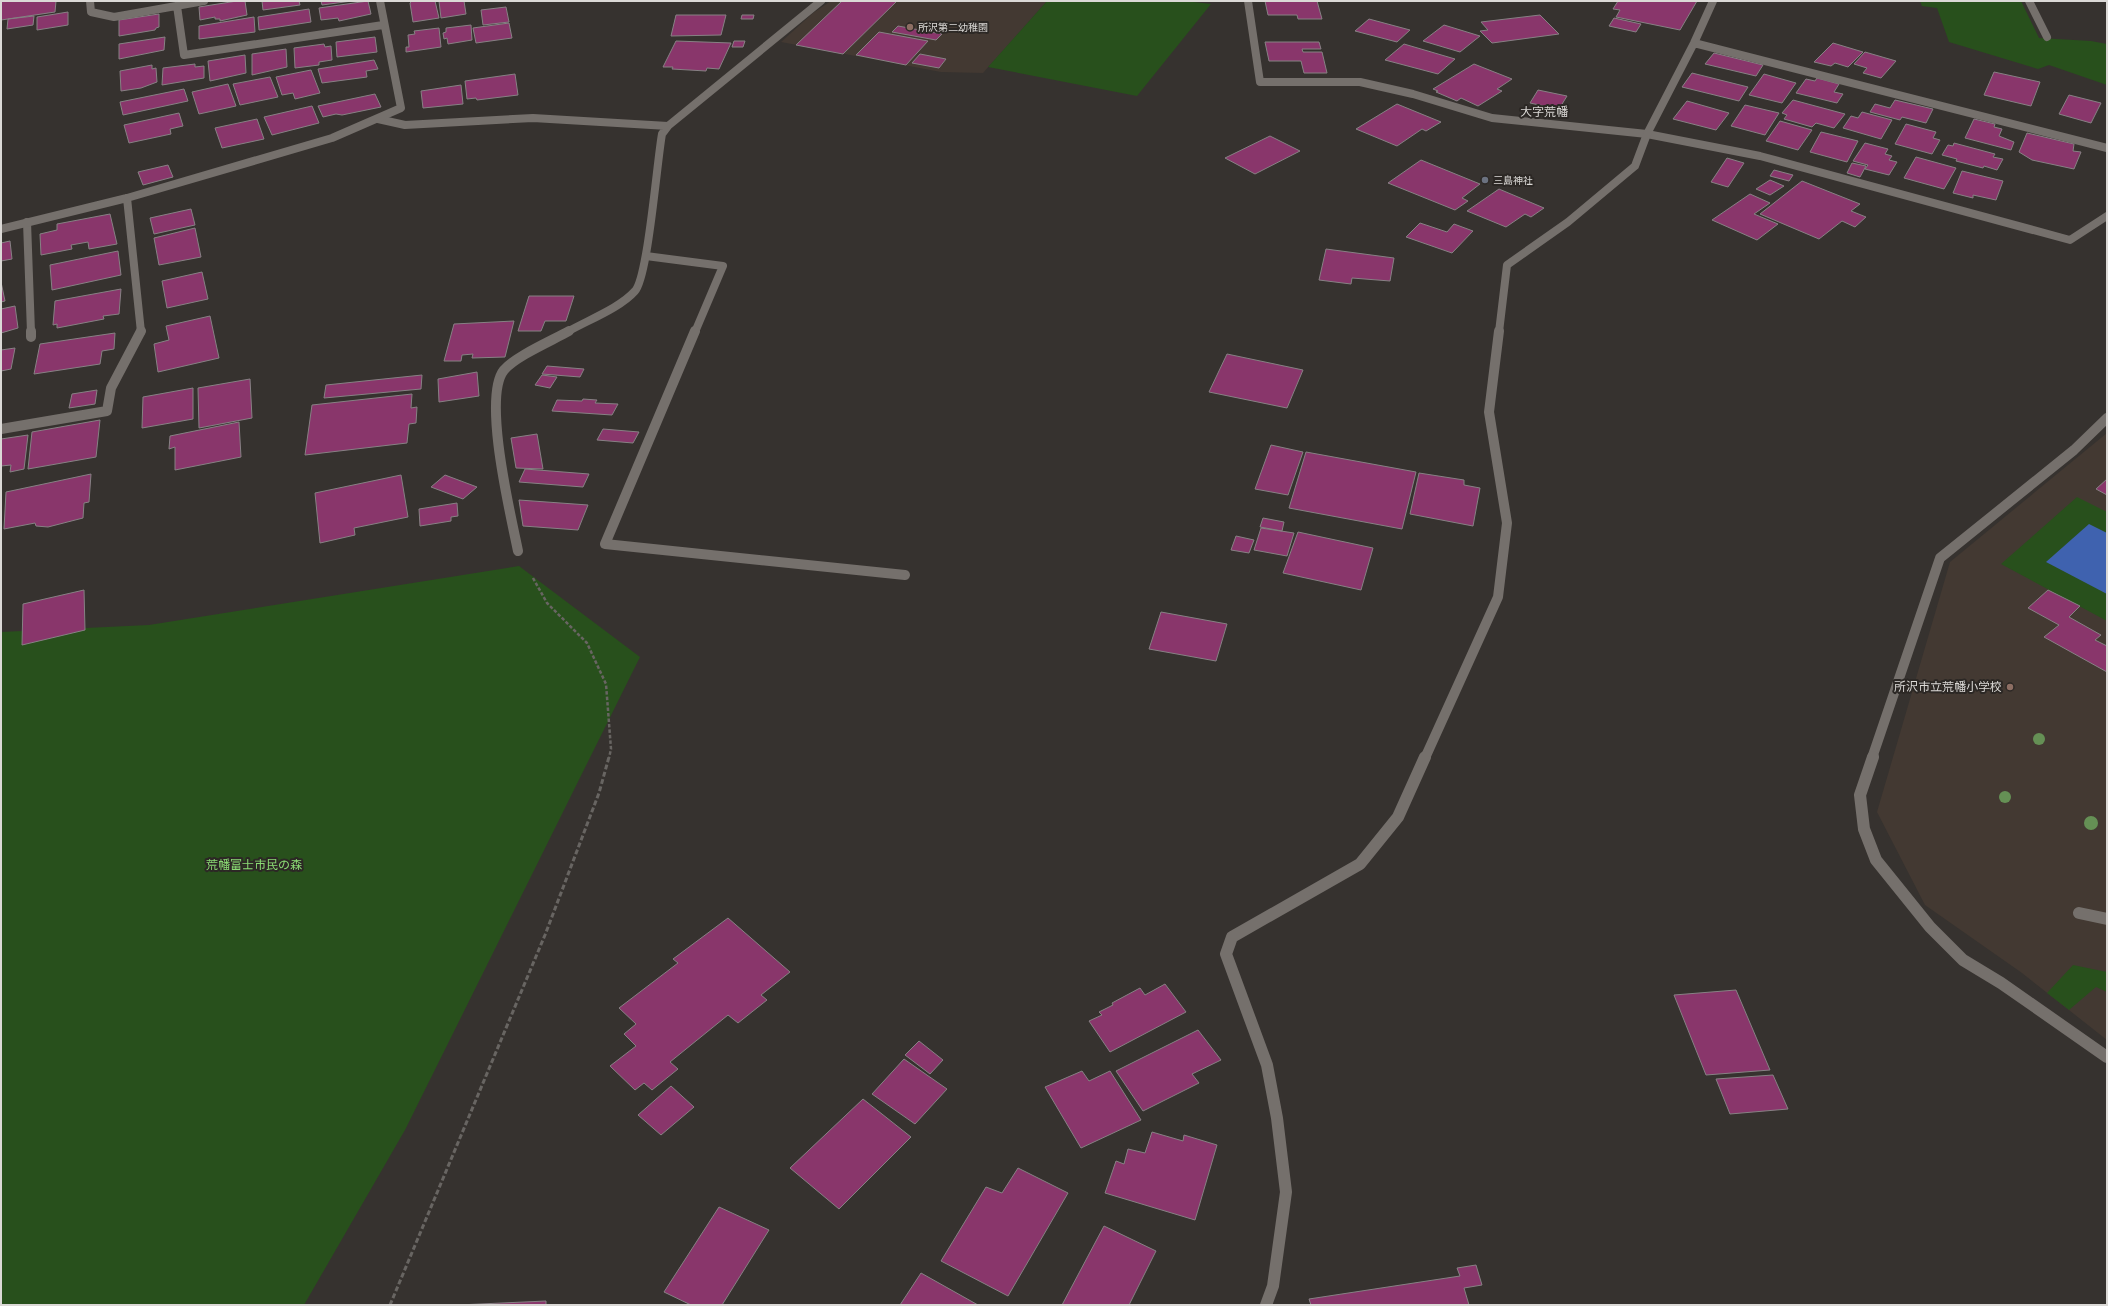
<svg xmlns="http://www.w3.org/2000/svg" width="2108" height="1306" font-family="Figtree,'Noto Sans JP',sans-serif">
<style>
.built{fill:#433932}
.green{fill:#28501c}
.water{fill:#3f62af}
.building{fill:#89366b;stroke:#878184}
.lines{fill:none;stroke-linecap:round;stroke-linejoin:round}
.path-far1{stroke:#686562;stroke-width:2.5;stroke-dasharray:3.5 2;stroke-linecap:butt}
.path{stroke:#686562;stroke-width:3;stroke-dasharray:5 2.5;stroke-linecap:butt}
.service-far2{stroke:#75706c;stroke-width:8}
.service-far1{stroke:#75706c;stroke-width:10}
.service{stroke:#75706c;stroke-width:12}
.minor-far2{stroke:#75706c;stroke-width:8}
.minor-far1{stroke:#75706c;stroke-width:10}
.minor{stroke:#75706c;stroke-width:12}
.tree{fill:#659055}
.education-dot{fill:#8d6e63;stroke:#2c2825;stroke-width:1.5}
.worship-dot{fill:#6b7280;stroke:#2c2825;stroke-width:1.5}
.labels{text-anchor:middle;stroke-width:4;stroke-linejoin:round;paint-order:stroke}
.far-poi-label{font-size:10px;fill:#dbd9d6;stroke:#2c2825;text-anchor:start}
.far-quarter-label{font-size:12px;fill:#dbd9d6;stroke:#2c2825}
.poi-label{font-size:12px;fill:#dbd9d6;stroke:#2c2825;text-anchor:end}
.park-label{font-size:12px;fill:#8bdc74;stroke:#2c2825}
</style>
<rect width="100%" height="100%" fill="#36322f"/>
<path class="built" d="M831 1H1047L983 73 941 72 781 42 813 13Z
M2107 433V1040L2022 973 1925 905 1877 812 1950 562Z"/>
<path class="green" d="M1047 1H1185L1211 4 1137 96 988 67Z
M1920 1H2021L2039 38 2091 41 2107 44V85L2049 65 2038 69 1949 42 1937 8 1922 6Z
M2077 497 2107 512V621L2001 564Z
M519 566 640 657 405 1130 304 1305H1V632L149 625Z
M2073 965 2107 972V992L2096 987 2069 1010 2047 993Z"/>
<path class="water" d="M2089 524 2107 533V594L2046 562Z"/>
<path class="building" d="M1 1H56L55 12 1 20Z
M237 1H245L247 15 220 21V19H215V17L200 20 199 7Z
M262 1H299L300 5 263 10Z
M321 1H352L322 5Z
M368 1 371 14 339 21 338 18 321 20 319 8Z
M412 1H435L439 18 413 22 410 3Z
M439 1H464L466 14 441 18Z
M842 1H897L843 54 796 45Z
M1265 1H1317L1322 19H1298L1297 15H1268Z
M1616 1H1697L1680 30 1616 17 1620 10 1613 9 1618 1Z
M506 7 509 22 483 25 481 10Z
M309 9 311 22 259 30 258 17Z
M68 12V25L37 30V17Z
M159 14V27L156 28 155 30 119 36V20Z
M676 15H726L721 35 671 36Z
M742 15H754L753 19H741Z
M1540 15 1559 34 1492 43 1480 31 1488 30 1481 22Z
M34 16 33 25 7 29 8 19Z
M254 17 255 32 199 39V26Z
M1614 18 1641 24 1636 32 1609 26Z
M1369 19 1410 30 1397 42 1355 31Z
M509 23 512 38 476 43 473 28Z
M471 25 472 40 448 44 447 38 444 39 443 33 446 32V28Z
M1444 25 1480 36 1460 52 1423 41Z
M898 26 942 34 936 40 892 32Z
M439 28 441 47 406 52V47H409L408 35 415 34 414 31Z
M879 32 928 41 906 65 856 55Z
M165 37 164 50 119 59V44Z
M375 37 377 52 337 57 336 42Z
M676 41 731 43 719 69 707 68 706 71 672 69 673 67H663Z
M734 41H745L743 47H732Z
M1265 42H1319L1321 49H1302L1303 52H1322L1327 73H1304L1301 61H1269Z
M1833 43 1863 52 1848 67 1835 63 1831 66 1814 62Z
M324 44 325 47 331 46 332 60 319 62V65L295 68 294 48Z
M1404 44 1455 59 1438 74 1385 60Z
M286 49 287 67 252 75V54Z
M1865 52 1896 61 1881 78 1863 73 1867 68 1854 64Z
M1714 53 1763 65 1756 76 1705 64Z
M920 54 946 59 939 68 912 63Z
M245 55 246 73 210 81 208 61Z
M374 60 378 69 366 71 367 77 322 83 318 69Z
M195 64V67L204 66V78L162 85 163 68Z
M1474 64 1512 79 1497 89 1502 91 1478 106 1461 98 1457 101 1436 92 1438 91 1433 89Z
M152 65V69L156 68 157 82 141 88 121 91 120 71Z
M311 70 320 93 295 99 293 93 282 95 276 77Z
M1994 72 2040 82 2031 106 1984 95Z
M1692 73 1748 87 1739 101 1682 87Z
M515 74 518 95 477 100 476 98 467 99 465 81Z
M1764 74 1796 83 1782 103 1749 95Z
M270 77 278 97 240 105 233 84Z
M1817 78 1839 84 1834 92 1843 94 1837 103 1796 93 1806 79 1815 81Z
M228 84 236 106 199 114 192 92Z
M461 85 463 104 423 108 421 91Z
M184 89 188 101 123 115 120 102Z
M1538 90 1567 96 1559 109 1530 103Z
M375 94 381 107 342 115 336 114 323 117 318 106Z
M2069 95 2101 103 2091 123 2059 114Z
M1793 100 1845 114 1834 128 1816 123 1812 127 1784 119 1787 115 1782 113Z
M1895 100 1933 109 1926 123 1902 117 1900 120 1870 112 1875 104 1890 108Z
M1687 101 1729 113 1716 130 1673 119Z
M1397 104 1441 122 1426 131 1422 129 1397 146 1356 129Z
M1745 105 1779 113 1765 135 1731 126Z
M312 106 319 123 272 135 264 117Z
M1862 112 1892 120 1881 139 1843 128 1851 116 1858 118Z
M179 113 183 126 170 129 171 134 129 143 124 125Z
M257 119 264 139 222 148 215 128Z
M1974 119 1995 124 1994 127 2002 129 1999 136 2014 142 2011 150 1965 138Z
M1780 121 1812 130 1798 150 1766 141Z
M1906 124 1936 132 1933 138 1940 140 1932 154 1895 144Z
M1821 132 1858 141 1847 162 1810 152Z
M2027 133 2074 144 2073 151 2081 152 2074 169 2032 160 2019 152Z
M1270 136 1300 151 1255 174 1225 158Z
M1865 143 1888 149 1885 154 1892 156 1889 160 1897 162 1889 175 1865 169 1868 165 1853 161Z
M1954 143 1995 154 1993 157 2003 159 1997 170 1984 166 1983 168 1956 161 1957 159 1942 155 1948 145 1953 146Z
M1916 157 1956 168 1944 189 1904 178Z
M1727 158 1744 163 1728 187 1711 182Z
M1421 160 1480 184 1462 198 1468 201 1455 210 1388 183Z
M1852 163 1866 166 1860 177 1847 173Z
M168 165 173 177 143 185 138 172Z
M1774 170 1793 175 1789 181 1770 176Z
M1962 171 2003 181 1996 200 1973 195V198L1953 193Z
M1770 180 1784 186 1770 195 1756 189Z
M1802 181 1860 204 1851 211 1866 217 1855 227 1842 221 1819 239 1760 214Z
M1499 189 1544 208 1531 217 1525 214 1506 227 1467 211Z
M1750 194 1770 203 1754 214 1778 224 1757 240 1712 220Z
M191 209 195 225 154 234 150 218Z
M110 214 117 244 89 249 88 242 71 245 72 249 41 255 40 234 57 230V224Z
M1420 223 1447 232 1454 224 1473 231 1452 253 1406 237Z
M195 228 201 257 159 265 154 238Z
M10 241 12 259 1 261V243Z
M1326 249 1394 258 1390 281 1352 278 1351 284 1319 280Z
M118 251 121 275 52 290 50 265Z
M202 272 208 299 167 308 162 281Z
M1 282 5 301 1 302Z
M121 289 119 314 103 316 104 319 57 328V324L53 325 55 301Z
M529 296H574L566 321H545L541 331H518Z
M15 306 18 328 1 333V309Z
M210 316 219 358 158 372 154 344 169 340 166 326Z
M514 321 505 357 472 358 473 354 462 355 461 361H444L454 324Z
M115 333 114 349 102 351 100 364 34 374 40 344Z
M15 348 11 369 1 371V350Z
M1227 354 1303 370 1287 408 1209 392Z
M547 366 584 369 580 377 542 374Z
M477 372 479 396 439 402 438 379Z
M422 375 421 389 324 398 326 385Z
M542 375 557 377 550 388 535 385Z
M250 379 252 418 199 428 198 388Z
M193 388V419L142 428 143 397Z
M97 390 95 404 69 408 72 394Z
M412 394 411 408 417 407 416 423 409 424 407 443 305 455 312 405Z
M583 399 597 400 595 403 618 404 612 415 552 411 557 400 582 401Z
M100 420 96 457 28 469 32 432Z
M239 422 241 457 175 470V447L169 449 170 436Z
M603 429 639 432 633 443 597 440Z
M537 434 543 469 516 468 511 438Z
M28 435 24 469 10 472 11 465 1 466V439Z
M1271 445 1303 452 1288 495 1255 489Z
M1306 452 1416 472 1402 529 1289 508Z
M525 469 589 474 583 487 519 482Z
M1419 473 1464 480V485L1480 488 1473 526 1410 514Z
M91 474 89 502 84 503 83 518 48 527 36 526 35 523 4 529 6 492Z
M401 475 408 517 354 528 355 535 320 543 315 493Z
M445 475 477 487 463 499 431 487Z
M2107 479V495L2096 489Z
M519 500 588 505 578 530 523 526Z
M457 503 458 516 451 517V521L420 526 419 509Z
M1263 518 1284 522 1282 531 1260 527Z
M1261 528 1294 533 1287 556 1254 550Z
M1298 532 1373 548 1361 590 1283 573Z
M1236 536 1254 540 1249 553 1231 550Z
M84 590 85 630 22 645 23 604Z
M2048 590 2080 606 2069 617 2101 635 2095 640 2107 646V672L2044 637 2059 625 2028 608Z
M1161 612 1227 624 1216 661 1149 649Z
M728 918 790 972 761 995 767 1000 738 1023 728 1015 670 1062 678 1069 652 1090 644 1083 635 1090 610 1066 636 1046 624 1034 636 1024 619 1008 678 963 673 959Z
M1165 984 1186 1012 1110 1052 1089 1021 1102 1015 1099 1012 1113 1005 1112 1003 1140 988 1145 995Z
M1736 990 1770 1070 1706 1075 1674 995Z
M1198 1030 1221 1060 1192 1074 1199 1083 1143 1111 1116 1071Z
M919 1041 943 1060 930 1074 905 1055Z
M904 1059 947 1089 915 1124 872 1094Z
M1082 1071 1089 1081 1110 1071 1141 1120 1081 1148 1045 1087Z
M1773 1075 1788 1109 1730 1114 1716 1079Z
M671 1086 694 1107 661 1135 638 1115Z
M863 1099 911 1137 839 1209 790 1168Z
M1152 1132 1183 1141 1184 1135 1217 1145 1195 1220 1105 1193 1116 1161 1124 1164 1128 1149 1145 1153Z
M1018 1168 1068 1193 1008 1296 941 1261 986 1187 1002 1193Z
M719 1207 769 1230 722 1305H691L664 1292Z
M1104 1226 1156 1251 1129 1305H1062Z
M1476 1265 1482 1285 1464 1288 1469 1305H1311L1309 1299 1460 1276 1457 1268Z
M921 1273 978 1305H900Z
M546 1301V1305H458Z"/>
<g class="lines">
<path class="path-far1" d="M533 578 547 603 587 643 606 684 611 749 609 758"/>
<path class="path" d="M390 1305 545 935 599 793 609 757"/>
<path class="service-far2" d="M1248 1 1260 82H1360L1413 94 1492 118 1647 134 1760 156 2070 240 2107 216
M378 119 405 125 533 118 668 126 821 1
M27 222 31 332
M567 332C588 320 620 308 635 291 648 277 657 161 662 134L668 126"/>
<path class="service-far1" d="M31 331V337
M518 551C511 516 482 397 504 370 516 356 551 341 569 331"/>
<path class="service" d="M2079 913 2107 919"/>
<path class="minor-far2" d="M90 1 91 12 114 17 204 1
M2029 1 2047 37
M177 6 184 55 383 25
M1694 43 2107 148
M127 198 141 332
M1 229 127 198 332 138 401 108 380 1
M646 256 723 266 695 332
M1499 332 1507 265 1568 222 1635 166 1647 134 1694 43 1713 1"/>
<path class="minor-far1" d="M695 331 605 544 905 575
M1 429 107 411 111 388 141 331
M1425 758 1498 597 1507 523 1489 412 1499 331
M1872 758 1940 558 2074 450 2107 418"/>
<path class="minor" d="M1873 757 1860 795 1864 829 1876 860 1930 927 1963 960 2001 983 2107 1057
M1266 1305 1273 1286 1286 1192 1277 1118 1267 1065 1226 954 1232 937 1360 864 1398 817 1425 757"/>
</g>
<g class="tree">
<circle cx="2039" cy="739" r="6"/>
<circle cx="2005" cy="797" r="6"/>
<circle cx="2091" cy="823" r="7"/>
</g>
<g class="education-dot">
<circle cx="910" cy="27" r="4"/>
<circle cx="2010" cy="687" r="4"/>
</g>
<circle class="worship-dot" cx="1485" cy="180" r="4"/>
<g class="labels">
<g class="far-poi-label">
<text x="918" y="31">所沢第二幼稚園</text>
<text x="1493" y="184">三島神社</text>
</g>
<g class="far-quarter-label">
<text x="1544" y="116">大字荒幡</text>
</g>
<g class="poi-label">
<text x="2002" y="691">所沢市立荒幡小学校</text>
</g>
<g class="park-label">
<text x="254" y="869">荒幡富士市民の森</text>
</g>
</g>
<rect width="2108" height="1306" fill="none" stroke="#dbd9d6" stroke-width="4"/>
</svg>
